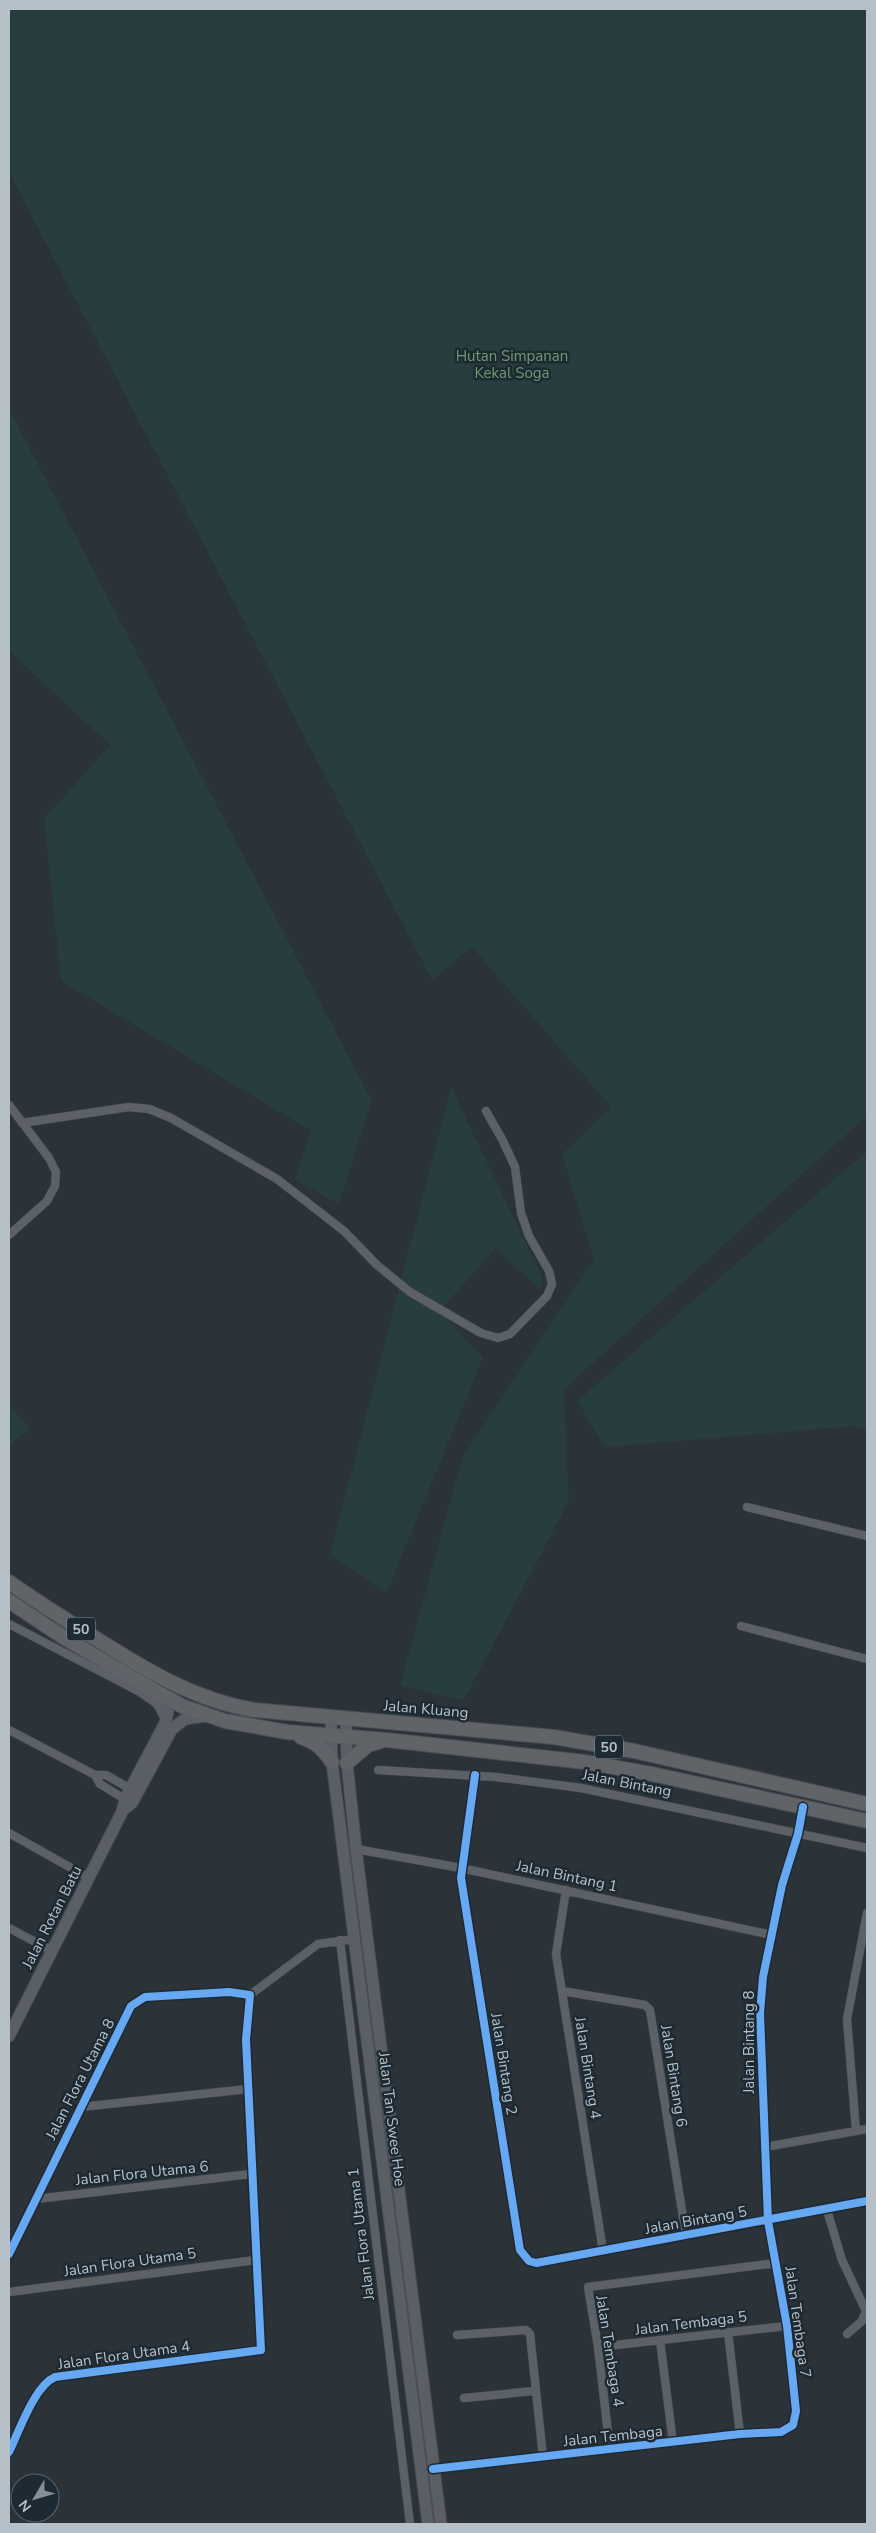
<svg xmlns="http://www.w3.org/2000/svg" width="876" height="2533" font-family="'Nunito Sans',sans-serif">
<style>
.green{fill:#283d3d}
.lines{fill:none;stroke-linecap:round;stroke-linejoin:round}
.street-casing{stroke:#494e53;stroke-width:9}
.secondary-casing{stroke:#494e53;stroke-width:13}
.highway-casing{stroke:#484e53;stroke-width:16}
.street{stroke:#5b6166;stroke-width:8}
.secondary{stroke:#595f65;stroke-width:11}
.highway{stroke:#606367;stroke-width:14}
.cycleway-casing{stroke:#1e2a33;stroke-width:11}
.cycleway{stroke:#66a8f1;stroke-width:8}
.labels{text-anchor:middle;stroke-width:5;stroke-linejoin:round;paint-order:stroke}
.shield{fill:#1e2a33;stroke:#88939c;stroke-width:1}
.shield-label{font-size:14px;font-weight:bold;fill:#b6c0c9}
.park-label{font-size:15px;fill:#6e9971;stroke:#1e2a33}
.street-label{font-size:15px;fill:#b6c0c9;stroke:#1e2a33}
</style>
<rect width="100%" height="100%" fill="#2b3238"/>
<path class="green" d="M9 9H867V1116L564 1389 569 1501 464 1700 400 1686 462 1458 594 1260 562 1154 611 1107 472 947 432 980 9 173Z
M9 409 372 1101 339 1204 295 1180 311 1131 61 981 44 819 110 745 9 651Z
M451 1087 543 1279 540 1290 496 1248 440 1311 483 1358 387 1592 330 1555Z
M867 1151V1430L856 1426 605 1447 577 1401Z
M9 1404 30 1429 9 1446Z"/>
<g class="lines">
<g class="street-casing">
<path id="street" d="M9 1105 49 1158 56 1172 55 1186 47 1201 9 1235
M22 1123 129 1107 149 1109 171 1118 277 1179 344 1231 377 1265 410 1292 481 1333 498 1338 510 1334 547 1296 552 1284 549 1271 529 1236 521 1213 515 1167 503 1141 486 1111
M747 1507 867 1536
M9 1624 140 1692 157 1704 166 1721
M741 1626 867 1659
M9 1730 95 1775H106L134 1791
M378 1770 496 1777 581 1788 867 1848
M95 1775 100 1784 128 1801
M475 1775 461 1878 520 2250 529 2261 536 2263 867 2201
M9 1833 89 1878
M356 1849 461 1868 772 1935
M566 1890 556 1954 603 2251
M9 1928 52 1951
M340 1940 410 2524
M562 1991 645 2005 650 2010 686 2236
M250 1995 318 1944 355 1939
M81 2107 248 2089
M856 2131 847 2019 867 1913
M765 2147 867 2129
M36 2199 251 2174
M827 2210 842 2260 866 2311 862 2321 847 2334
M9 2254 131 2006 145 1997 229 1992 250 1995 246 2040 261 2350 55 2377C34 2386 19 2432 9 2452
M9 2292 256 2260
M728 2332 740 2434
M457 2335 526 2330 530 2334 543 2457
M660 2340 673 2443
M598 2347 787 2326
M464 2398 534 2391
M610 2450 598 2347 588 2287 776 2263
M433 2469 740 2434 781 2432 793 2425 796 2411 787 2326 768 2221 760 2013 763 1977 782 1885 798 1834 803 1807"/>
</g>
<g class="secondary-casing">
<path id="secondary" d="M331 1717 332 1762 428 2524
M346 1719 347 1763 356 1849 441 2524
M122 1811 132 1803 172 1729 185 1719 205 1716
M9 2036 122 1812 125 1799 166 1721 168 1711 162 1695"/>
</g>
<g class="highway-casing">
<path id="highway" d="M9 1582C37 1602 66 1620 95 1638 146 1670 194 1700 254 1710L554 1737 634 1751 867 1804
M9 1601 63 1637 162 1695 182 1706 225 1721 287 1732 387 1740 585 1762 652 1774 867 1821
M301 1737C316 1742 323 1749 332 1762
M347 1763 368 1745 381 1741"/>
</g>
<use href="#street" class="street"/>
<use href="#secondary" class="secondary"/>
<use href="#highway" class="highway"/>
<g class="cycleway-casing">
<path id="cycleway" d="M475 1775 461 1878 520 2250 529 2261 536 2263 867 2201
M9 2254 131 2006 145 1997 229 1992 250 1995 246 2040 261 2350 55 2377C34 2386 19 2432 9 2452
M433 2469 740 2434 781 2432 793 2425 796 2411 787 2326 768 2221 760 2013 763 1977 782 1885 798 1834 803 1807"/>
</g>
<use href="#cycleway" class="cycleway"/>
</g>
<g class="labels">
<g class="shield">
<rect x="67" y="1617.5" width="28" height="23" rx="4"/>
<rect x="595" y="1735.5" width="28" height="23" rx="4"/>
</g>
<g class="shield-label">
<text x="81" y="1634">50</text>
<text x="609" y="1752">50</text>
</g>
<g class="park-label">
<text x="512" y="361">Hutan Simpanan<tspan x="512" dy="17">Kekal Soga</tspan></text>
</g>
<g class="street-label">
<text transform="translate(426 1709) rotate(5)" y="5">Jalan Kluang</text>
<text transform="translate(627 1783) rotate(11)" y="5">Jalan Bintang</text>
<text transform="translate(567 1876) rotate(12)" y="5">Jalan Bintang 1</text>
<text transform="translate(52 1917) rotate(-63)" y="5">Jalan Rotan Batu</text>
<text transform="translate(749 2042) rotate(-90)" y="5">Jalan Bintang 8</text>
<text transform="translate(504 2064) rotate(81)" y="5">Jalan Bintang 2</text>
<text transform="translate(588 2068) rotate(81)" y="5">Jalan Bintang 4</text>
<text transform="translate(674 2076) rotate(81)" y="5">Jalan Bintang 6</text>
<text transform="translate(80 2079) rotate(-63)" y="5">Jalan Flora Utama 8</text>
<text transform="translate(392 2119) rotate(83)" y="5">Jalan Tan Swee Hoe</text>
<text transform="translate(142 2173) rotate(-6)" y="5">Jalan Flora Utama 6</text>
<text transform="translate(696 2220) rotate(-10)" y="5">Jalan Bintang 5</text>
<text transform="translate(361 2234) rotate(-97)" y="5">Jalan Flora Utama 1</text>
<text transform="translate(130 2262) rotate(-8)" y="5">Jalan Flora Utama 5</text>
<text transform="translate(798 2322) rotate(82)" y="5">Jalan Tembaga 7</text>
<text transform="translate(691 2323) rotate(-7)" y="5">Jalan Tembaga 5</text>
<text transform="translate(610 2351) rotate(81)" y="5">Jalan Tembaga 4</text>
<text transform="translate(124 2355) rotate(-8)" y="5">Jalan Flora Utama 4</text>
<text transform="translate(613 2436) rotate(-6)" y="5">Jalan Tembaga</text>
</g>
</g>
<rect width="876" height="2533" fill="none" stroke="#b6c0c9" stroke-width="20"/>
<g transform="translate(35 2498) rotate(232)"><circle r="24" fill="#1e2a33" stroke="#5b666f"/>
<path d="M0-4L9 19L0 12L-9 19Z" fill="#858e96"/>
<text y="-8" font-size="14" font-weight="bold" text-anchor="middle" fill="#b6c0c9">N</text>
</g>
</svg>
